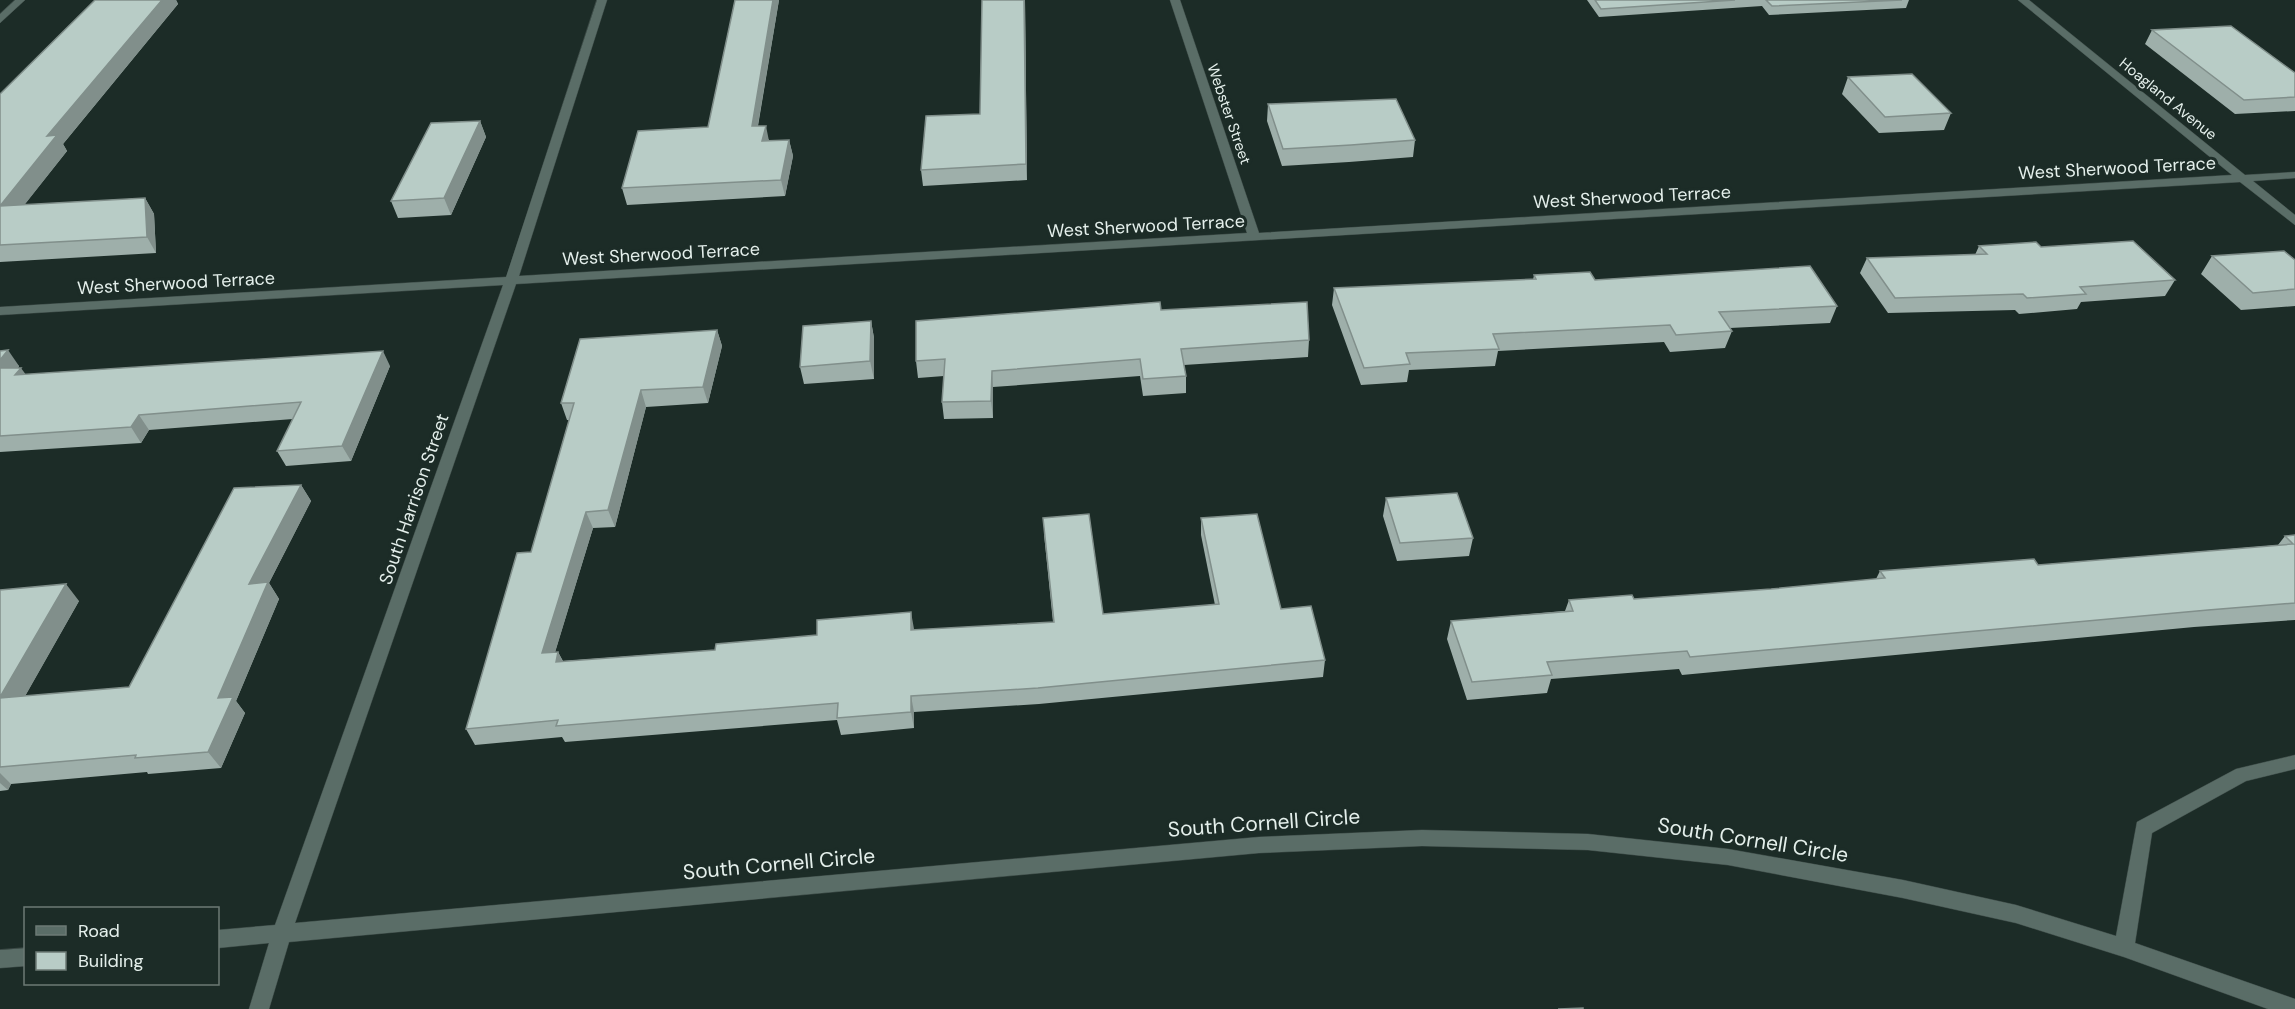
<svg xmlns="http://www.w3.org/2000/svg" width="2295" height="1009" font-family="'DM Sans',sans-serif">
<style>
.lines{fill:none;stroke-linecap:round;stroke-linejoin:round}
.street-casing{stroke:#3b4945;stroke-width:1}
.secondary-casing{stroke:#3b4945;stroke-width:1}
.street{fill:#5a6d67;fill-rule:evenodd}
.secondary{fill:#5a6d67;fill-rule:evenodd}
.wall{fill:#9eafaa}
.shaded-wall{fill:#818f8b}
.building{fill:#b8ccc6;stroke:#818f8b;stroke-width:1.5}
.labels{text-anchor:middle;stroke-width:6;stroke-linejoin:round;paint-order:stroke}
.far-street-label{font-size:15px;fill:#e4efeb;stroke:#1c2c27}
.street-label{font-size:18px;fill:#e4efeb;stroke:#1c2c27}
.near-street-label{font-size:21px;fill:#e4efeb;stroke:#1c2c27}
</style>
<rect width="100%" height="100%" fill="#1c2c27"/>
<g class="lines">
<g class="street-casing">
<path id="street" d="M597 0H607L519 276 1247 233 1170 0H1180L1259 233 2232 175 2018 0H2029L2245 175 2295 172V178L2253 181 2295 215V225L2240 182 516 284 295 923 1259 837 1422 830 1588 834 1728 849 1903 880 2016 905 2116 936 2137 822 2236 769 2295 755V769L2246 781 2152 833 2135 943 2295 999V1009H2268L2124 957 2016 923 1903 898 1728 865 1588 850 1422 846 1259 853 289 942 269 1009H249L269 943 218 948V930L275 925 503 285 0 315V307L506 277Z
M26 948V966L0 968V950Z"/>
</g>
<g class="secondary-casing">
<path id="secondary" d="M15 0H25L0 23V14Z"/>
</g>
<use href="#street" class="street"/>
<use href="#secondary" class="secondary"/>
</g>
<path class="wall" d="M95 0H176L178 4 63 144 67 151 24 205 145 198 154 214 156 253 0 262V94Z
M735 0H779L758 126 769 140H789L793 156 785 196 627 205 622 188 708 127Z
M982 0H1025L1027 180 923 186 921 170 980 114Z
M1587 0H1909L1906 8 1769 15 1762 6 1599 17Z
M2152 30 2295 73V111L2235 114 2145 44Z
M1848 77 1951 113 1944 130 1879 133 1842 94Z
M1268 104 1415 140 1413 157 1349 162 1282 166 1267 121Z
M480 121 486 137 451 215 398 218 391 201Z
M1979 246 2041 247 2175 280 2165 296 2081 302 2077 309 2019 314 2015 310 1888 313 1860 273 1867 258 1975 255Z
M2212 256 2295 260V306L2241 310 2201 274Z
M1534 275 1595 280 1837 306 1830 323 1730 328 1732 331 1725 348 1670 352 1664 342 1498 351 1495 366 1409 370 1407 382 1361 385 1332 305 1334 288 1533 280Z
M1161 310 1309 340 1308 357 1184 365 1186 376V393L1143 396 1140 376 993 387V418L944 419 942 402 944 376 918 378 916 361Z
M871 321 874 338V379L804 384 800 367Z
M717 330 722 346 708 403 646 407 615 527 593 528 555 652H558L563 661 715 650 914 630 1053 622 1044 534 1103 614 1215 605 1201 535V518L1325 660 1323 677 1039 704 914 712V728L841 735 837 720 565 742 562 737 475 745 466 729 531 552 569 420H567L561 403Z
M0 351 19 366 18 368 26 375 390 366 351 461 286 466 277 451 293 419 149 430 141 443 0 452Z
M301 485 311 501 269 583 279 599 236 701 245 713 221 768 148 774 147 772 11 784 8 790 0 791V590L79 601 25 696 129 687Z
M1386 498 1473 538 1469 556 1397 561 1383 516Z
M2295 535V620L2194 627 1682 675 1679 669 1551 679 1547 693 1467 700 1447 639 1451 621 1565 611 1569 600 1634 599 1771 589 1876 579 1880 571 2038 565 2278 545 2285 536Z"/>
<path class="shaded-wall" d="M162 0H176L178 4 63 144 67 151 11 222 0 206 47 136Z
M773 0H779L755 142 752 126Z
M1024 0H1025L1027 180 1026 164Z
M480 121 486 137 451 215 444 198Z
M766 126 769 141H762Z
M789 140 793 156 785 196 781 180Z
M145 198 154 214 156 253 147 237Z
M871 321 874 338V379L870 361Z
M717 330 722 346 708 403 703 387Z
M8 350 19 366 5 384 0 378V360Z
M383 351 390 366 351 461 342 446Z
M21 368 32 383 15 375Z
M992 371 993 387V418L991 401Z
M641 390 646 407 615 527 608 510Z
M139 415 149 430 141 443 131 427Z
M301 485 311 501 269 583 279 599 236 701 245 713 221 768 208 752 218 698 249 584Z
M586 512 593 528 550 669 542 653Z
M66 584 79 601 15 714 0 698V697Z
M911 612 914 629V647L911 630Z
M558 652 566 668 556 662Z
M911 696 914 712V728L911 712Z
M0 773 11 784 8 790 0 783Z"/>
<path class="building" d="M95 0H162L47 136 57 135 0 206V94Z
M735 0H773L752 126H766L762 141 789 140 781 180 622 188 638 131 708 127Z
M982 0H1024L1026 164 921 170 926 116 980 114Z
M1595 0H1735L1601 9Z
M1766 0H1902L1772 6Z
M2231 26 2295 73V97L2244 100 2152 30Z
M1912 74 1951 113 1885 117 1848 77Z
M1396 99 1415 140 1351 145 1283 149 1268 104Z
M480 121 444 198 391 201 431 123Z
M145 198 147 237 0 245V206Z
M2133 241 2175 280 2080 287 2086 294 2027 298 2023 294 1895 298 1867 258 1987 254 1979 246 2036 242 2041 247Z
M2284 251 2295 260V289L2253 293 2212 256Z
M1810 266 1837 306 1719 312 1732 331 1676 335 1670 325 1493 334 1499 349 1406 353 1410 364 1364 368 1334 288 1536 279 1534 275 1590 272 1595 280Z
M1160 302 1161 310 1307 302 1309 340 1181 349 1186 376 1143 379 1140 359 992 371 991 401 942 402 945 359 916 361V321Z
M871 321 870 361 800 367 803 326Z
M717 330 703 387 641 390 608 510 586 512 542 653 558 652 556 662 715 650 716 644 817 635V620L911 612V630L1054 622 1043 518 1089 514 1103 614 1219 604 1201 518 1257 514 1281 609 1311 606 1325 660 1038 688 911 696V712L837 718 838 703 556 726 558 720 466 729 517 553 531 552 574 403H561L580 339Z
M8 350 0 360V351Z
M383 351 342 446 277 451 301 402 139 415 131 427 0 436V368H21L15 375Z
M301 485 249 584 268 582 218 698 233 697 208 752 135 758 136 755 0 767V698L129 687 234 488Z
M1457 493 1473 538 1400 543 1386 498Z
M2295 535V603L2208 610 1690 657 1687 651 1547 662 1552 675 1472 682 1451 621 1573 611 1569 600 1632 595 1634 599 1771 589 1885 578 1880 571 2034 559 2038 565 2293 544 2285 536Z
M66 584 0 697V590Z
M1583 1008V1009H1558Z"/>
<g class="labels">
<g class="far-street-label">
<text transform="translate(2168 99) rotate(39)" y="5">Hoagland Avenue</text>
<text transform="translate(1229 114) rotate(71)" y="5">Webster Street</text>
</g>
<g class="street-label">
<text transform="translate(2117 168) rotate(-3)" y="6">West Sherwood Terrace</text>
<text transform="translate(1632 197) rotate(-3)" y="6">West Sherwood Terrace</text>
<text transform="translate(1146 226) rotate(-3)" y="6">West Sherwood Terrace</text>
<text transform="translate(661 254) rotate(-3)" y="6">West Sherwood Terrace</text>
<text transform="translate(176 283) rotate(-3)" y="6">West Sherwood Terrace</text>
<text transform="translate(414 499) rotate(-71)" y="6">South Harrison Street</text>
</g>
<g class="near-street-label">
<text transform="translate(1264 823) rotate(-4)" y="7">South Cornell Circle</text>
<text transform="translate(1753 840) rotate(9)" y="7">South Cornell Circle</text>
<text transform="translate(779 864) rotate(-5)" y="7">South Cornell Circle</text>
</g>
</g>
<rect x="24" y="907" width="195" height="78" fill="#1c2c27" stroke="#6c7a75" stroke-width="1.5"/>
<rect x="36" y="926" width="30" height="9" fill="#5a6d67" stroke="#6c7a75" stroke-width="1.5"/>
<text x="78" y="937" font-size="18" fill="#e4efeb">Road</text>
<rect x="36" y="952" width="30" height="18" fill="#b8ccc6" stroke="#6c7a75" stroke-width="1.5"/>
<text x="78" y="967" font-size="18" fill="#e4efeb">Building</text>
</svg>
